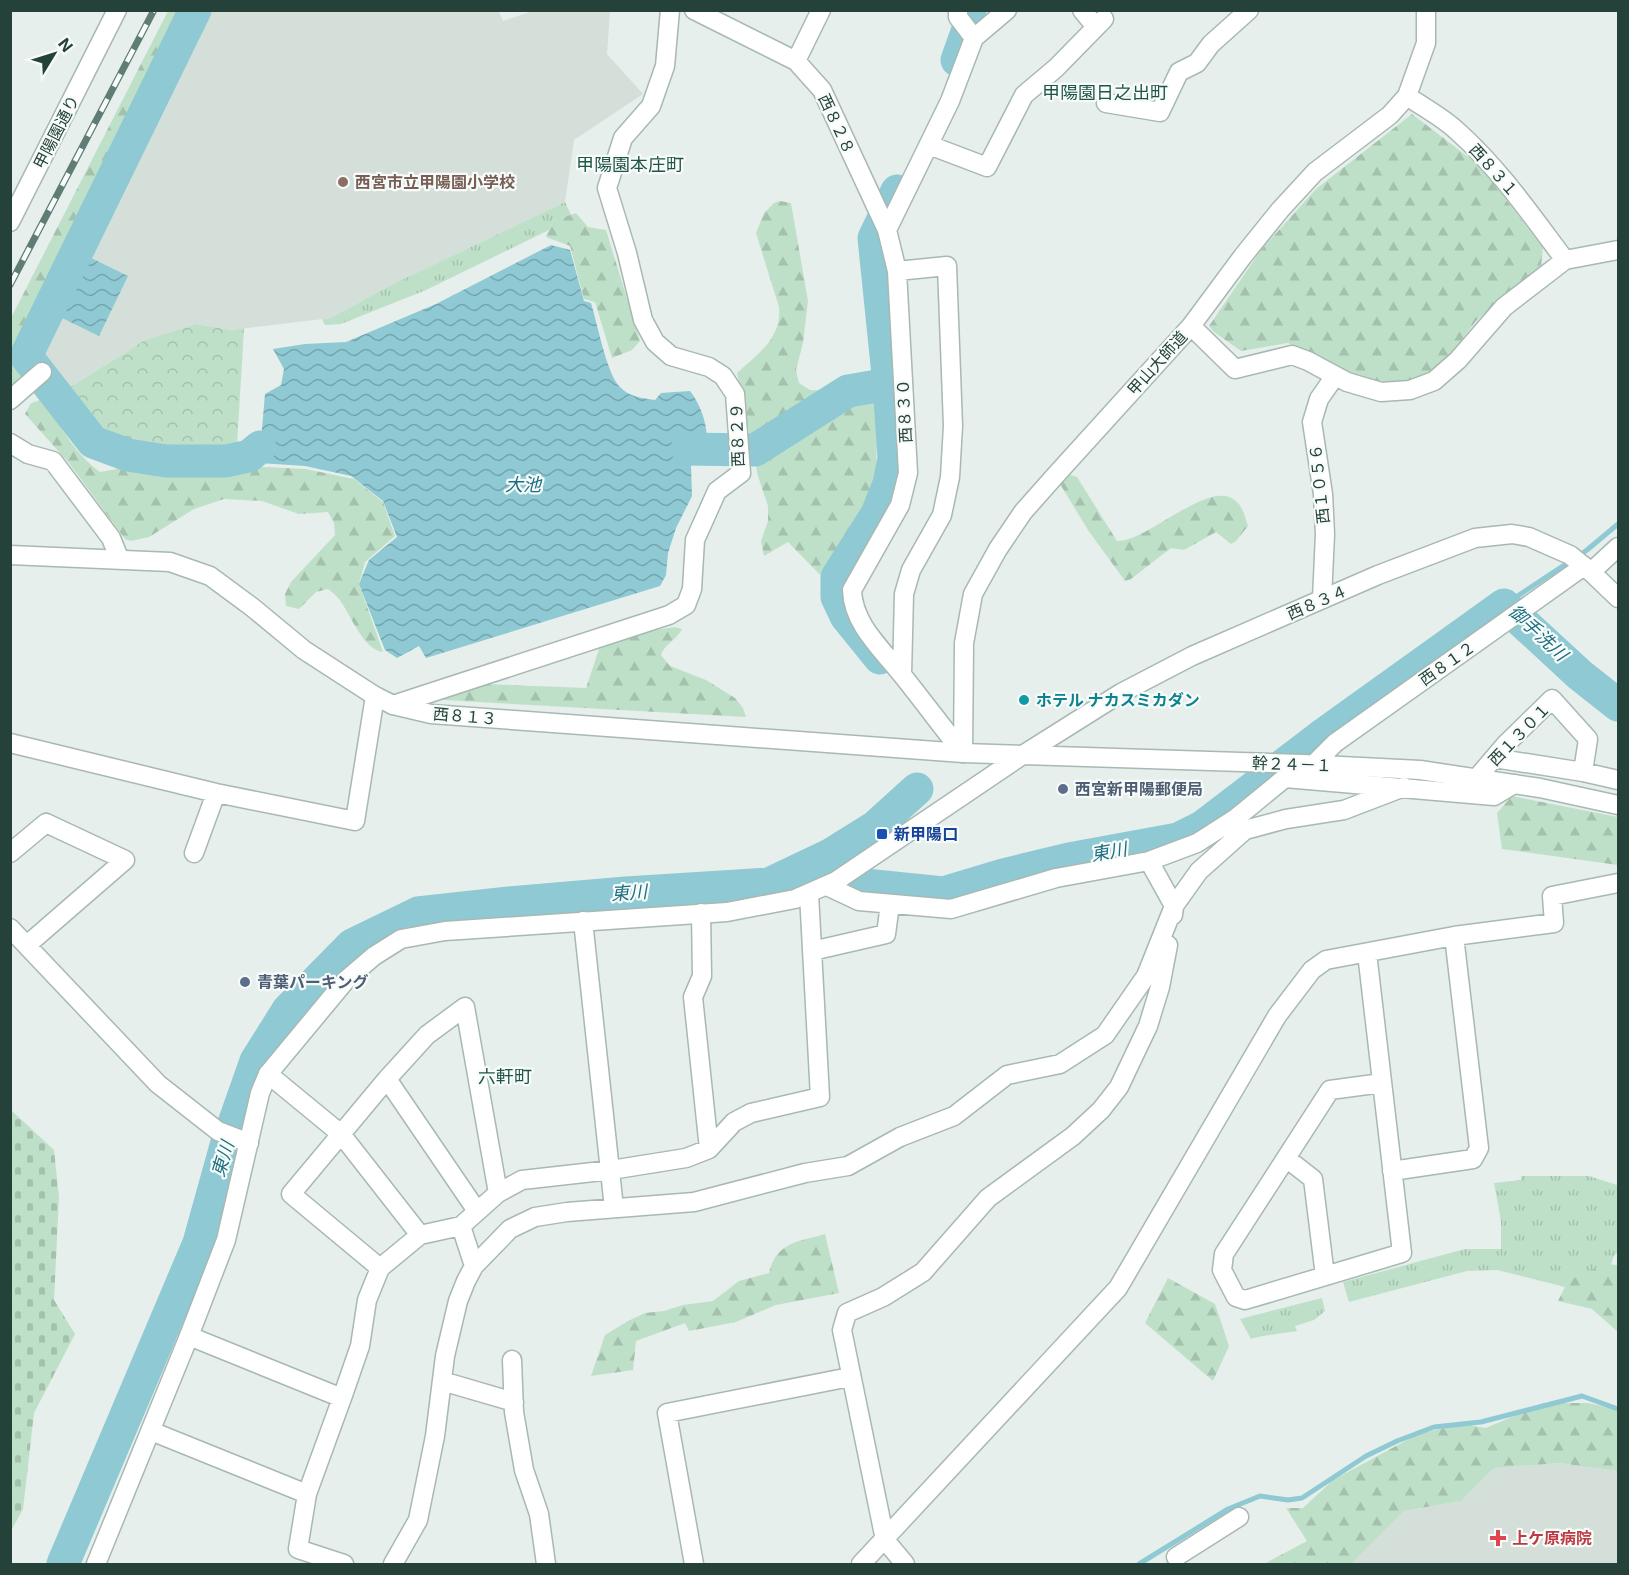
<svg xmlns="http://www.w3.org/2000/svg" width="1629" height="1575" font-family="Inter,'Noto Sans JP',sans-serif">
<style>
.built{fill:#d4dfda}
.grass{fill:url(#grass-tufts)}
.forest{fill:url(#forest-firs)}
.cemetery{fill:url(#cemetery-stones)}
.park{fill:url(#park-crowns)}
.water{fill:url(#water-waves)}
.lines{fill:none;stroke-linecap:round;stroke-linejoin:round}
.stream{stroke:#8ec9d4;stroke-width:5}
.river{stroke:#8ec9d4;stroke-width:33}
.minor-casing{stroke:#a8b8b2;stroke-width:21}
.tertiary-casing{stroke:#a8b8b2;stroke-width:21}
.minor{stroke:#fff;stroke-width:18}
.tertiary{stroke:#fff;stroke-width:18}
.rail-casing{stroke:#5f7d75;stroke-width:7}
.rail{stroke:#f7fbf9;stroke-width:4.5;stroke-dasharray:14;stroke-linecap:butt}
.education-dot{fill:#8d6e63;stroke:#f7fbf9;stroke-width:2}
.culture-dot{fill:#0f9aa8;stroke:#f7fbf9;stroke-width:2}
.service-dot{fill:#5c6f8a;stroke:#f7fbf9;stroke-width:2}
.transit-dot{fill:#1a4fb4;stroke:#f7fbf9;stroke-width:2}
.health-dot{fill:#e0444e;stroke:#f7fbf9;stroke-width:2}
.labels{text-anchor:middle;stroke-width:4.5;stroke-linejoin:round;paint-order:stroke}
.street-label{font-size:16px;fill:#24423a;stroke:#f7fbf9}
.education-label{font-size:16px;font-weight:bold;fill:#785e54;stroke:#f7fbf9;text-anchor:start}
.culture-label{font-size:16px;font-weight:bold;fill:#0d838f;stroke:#f7fbf9;text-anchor:start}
.service-label{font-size:16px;font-weight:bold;fill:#4e5e75;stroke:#f7fbf9;text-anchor:start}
.transit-label{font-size:16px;font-weight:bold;fill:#164399;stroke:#f7fbf9;text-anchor:start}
.health-label{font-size:16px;font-weight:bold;fill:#be3a42;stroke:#f7fbf9;text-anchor:start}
.neighbourhood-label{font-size:18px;fill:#1f5548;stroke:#f7fbf9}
.water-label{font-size:18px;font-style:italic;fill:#1c6f80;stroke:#f7fbf9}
</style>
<defs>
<pattern id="grass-tufts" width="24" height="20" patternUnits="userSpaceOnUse" patternTransform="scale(1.5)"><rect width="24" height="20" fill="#bfe0c8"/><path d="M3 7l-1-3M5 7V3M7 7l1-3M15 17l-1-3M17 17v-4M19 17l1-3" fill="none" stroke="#a4c1ad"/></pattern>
<pattern id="forest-firs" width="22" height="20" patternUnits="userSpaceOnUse" patternTransform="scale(1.5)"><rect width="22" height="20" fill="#bfe0c8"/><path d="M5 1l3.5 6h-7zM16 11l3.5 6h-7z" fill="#a4c1ad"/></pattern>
<pattern id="cemetery-stones" width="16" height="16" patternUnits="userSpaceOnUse" patternTransform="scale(1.5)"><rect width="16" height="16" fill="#bfe0c8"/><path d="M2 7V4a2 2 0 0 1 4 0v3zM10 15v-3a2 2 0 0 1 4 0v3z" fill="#a4c1ad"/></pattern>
<pattern id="park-crowns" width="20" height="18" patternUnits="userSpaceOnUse" patternTransform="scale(1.5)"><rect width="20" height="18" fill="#bfe0c8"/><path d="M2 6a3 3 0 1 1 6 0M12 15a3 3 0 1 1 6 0" fill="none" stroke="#a4c1ad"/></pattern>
<pattern id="water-waves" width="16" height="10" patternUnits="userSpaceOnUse" patternTransform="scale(1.5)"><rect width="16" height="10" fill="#8ec9d4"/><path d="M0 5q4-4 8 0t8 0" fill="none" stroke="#74a5ad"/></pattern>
</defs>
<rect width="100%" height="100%" fill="#e6efeb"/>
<path class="built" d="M498 10 503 21 533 11H610L607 54 643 94 574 140 565 202 389 286 331 318 232 330 196 324 145 340 67 389 32 352 207 11Z
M1559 1463 1618 1471V1564H1351L1404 1511 1461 1501 1494 1468Z"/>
<path class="grass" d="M565 202 571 215 553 221 549 230 426 290 341 324 325 325 322 319 331 318 389 286Z
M1521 1176H1589L1617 1185 1618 1188V1251L1613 1258 1605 1290 1577 1301 1565 1287 1497 1270 1467 1271 1349 1302 1343 1282 1465 1249H1501V1221L1494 1183 1521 1180Z
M1322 1298 1325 1311 1314 1320 1295 1326 1297 1331C1287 1333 1256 1336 1251 1339L1240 1319Z"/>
<path class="forest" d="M168 11H206L30 353 40 364 11 393V318Z
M1412 114 1480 166 1543 248 1541 266 1476 321 1444 363 1426 376 1394 385 1356 375 1288 343 1241 351 1214 332 1209 326 1261 250 1316 189Z
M780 201 791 203 808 301 803 343 796 370 799 383 810 390 878 391 876 478 872 502 826 581 788 542 764 556 761 541 768 521V506L758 476 737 373C757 354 782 339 779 307L756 233 764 213 774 203Z
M576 213 588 227 606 230 640 341 632 350 612 358 595 302 584 299 570 246 546 237 553 221Z
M44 399C61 427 73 452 100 472L156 462 306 469 354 479 383 502 395 536 365 562 359 584 383 652C363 650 350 613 339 599 336 595 332 592 328 589L316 592 299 609 286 606 285 594 291 582 335 535 334 523 328 512 299 514 262 501 224 499 194 509 149 537 131 541 125 539 69 463 25 414 31 403Z
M1070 475 1077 477 1117 541C1148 542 1210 477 1236 501 1243 507 1245 517 1248 526L1236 541 1231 544 1216 532 1184 550 1171 548 1131 579 1125 581 1088 530 1060 484Z
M675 627 682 629C677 640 665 643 661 655L670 666 706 680 735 698 743 708 746 717 443 700 454 690 485 684 586 688 601 643 641 632Z
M1512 796 1618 817V865L1502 849 1497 813Z
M825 1234 839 1293 776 1305 736 1322 689 1331 685 1323 636 1341 633 1370 591 1376 605 1335 628 1321 645 1313 664 1311 683 1305 713 1301 739 1281 769 1273C776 1242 798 1242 825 1234Z
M1604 1264 1618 1265V1332L1592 1309 1558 1301 1568 1281Z
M1168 1278 1215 1304 1229 1346 1213 1381 1145 1323Z
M1544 1403H1588L1618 1409V1471L1559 1463 1494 1468 1461 1501 1404 1511 1351 1564H1264L1307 1541 1286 1508H1303L1333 1480 1418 1434 1462 1424 1486 1428Z"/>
<path class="cemetery" d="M11 1110 54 1150 59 1197 54 1300 75 1334 34 1413 23 1509 11 1531Z"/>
<path class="park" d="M196 324 232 330 244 328 237 445H128L109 437 67 389 145 340Z"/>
<path class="water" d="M551 245 570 250 584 301 591 303C597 322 607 375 620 387 629 397 642 398 655 400L661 393 690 391C702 406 711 433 705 452 703 457 696 462 691 466L692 496 676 528 668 553 666 575 660 586 426 658 419 646 397 658 385 650 359 584 369 560 397 537 383 501 351 476 305 466 259 463 265 394 281 385 284 369 273 349 305 344 346 342 436 304Z
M89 257 128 276 99 336 60 317Z"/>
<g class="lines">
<path class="stream" d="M1504 605 1587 550 1618 524
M1139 1564 1228 1509 1260 1496 1288 1500 1302 1498 1366 1456 1397 1441 1434 1427 1481 1422 1582 1396 1618 1409"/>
<path class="river" d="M195 10 26 356 93 442 128 455 166 461H226L249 456 260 447
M957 60 971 21 969 10
M889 384 874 238 897 191
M687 449 755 450 848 391 889 384 894 458 889 484 877 514 837 577V597L846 616 880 658
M830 855 865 885 943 893 1003 875 1069 859 1178 839 1202 827 1320 737 1504 605 1580 675 1618 705
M63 1564 199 1243 226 1146 256 1061 288 1010 352 945 418 913 509 903 626 893 769 884 830 855 875 827 917 789"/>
<g class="minor-casing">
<path id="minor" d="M694 10 796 61 822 90 887 230
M958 10V17L974 38
M1082 10 1096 27
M796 61 821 10
M1407 96C1423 107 1442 117 1456 130 1499 168 1531 215 1565 260
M1106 103 1160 112 1179 72 1197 63 1211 44 1249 10
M929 145 987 167 1024 95 1056 68 1104 19
M897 271 947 266 953 426 950 477 942 515 911 570 904 594 902 674
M1191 326 1235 369 1292 355 1308 361 1347 382 1381 392 1410 390 1434 381 1458 360 1504 307 1565 260 1618 250
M10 400 42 372
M10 443 28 454 53 461 111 538 119 558
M1591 572 1618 547
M1322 599 1325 534 1323 494 1312 422 1319 399 1335 376
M393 705 669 615 686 605 692 589 695 540 717 491 741 473 735 394 723 376 709 367 671 356 655 342 643 320 627 253 607 188 623 138 651 106 665 66 670 10
M10 743 216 793 355 821 375 696
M963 753 964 643 973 594 998 549 1023 512 1054 477 1191 326 1243 256 1280 210 1315 172 1390 115 1407 96 1426 43V10
M963 753C943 728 923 701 903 676 883 650 853 625 852 590L900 505 908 473 897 271 887 230 950 101 974 38 1007 10
M1494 758 1583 772 1618 780
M1313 765 1335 743 1584 566
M1285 778 1494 796 1514 784
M1476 779 1505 745 1552 699 1588 739 1583 772
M10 853 46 823 125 860 27 945
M194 853 216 793
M827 886 859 901 951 909 1056 878 1149 861 1197 843 1236 818 1302 764
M701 913 702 976 693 997 709 1149
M1173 915 1174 906 1199 871 1245 830 1286 819 1344 810 1404 787
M583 921 614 1208
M10 928 158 1084 218 1131 249 1143
M812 951 886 934 890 904
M1367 953 1402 1253 1245 1300 1236 1297 1222 1270 1224 1254 1330 1090 1382 1083
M268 1074 341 1134 420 1235 461 1226 474 1266
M387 1079 477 1211
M1286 1158 1313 1179 1325 1276
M1392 1171 1473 1159 1479 1148 1454 936
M461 1226 498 1193 522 1180 611 1170 686 1158 709 1149 734 1122 751 1113 820 1097 809 894
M380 1268 291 1194 387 1079 427 1035 465 1007 498 1193
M189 1336 342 1398 360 1346 367 1300 380 1268 420 1235
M512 1360 514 1412 524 1470 539 1514 546 1564
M442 1381 514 1402
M151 1431 307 1494 342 1398
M307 1494 298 1549 344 1564
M1176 1557 1239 1517
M393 1564 418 1520 435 1436 445 1356 458 1301 466 1281 474 1266 510 1229 535 1217 567 1212 694 1202 805 1173 848 1166 900 1137 954 1116 1007 1075 1060 1064 1105 1035 1146 976 1174 906 1149 861
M694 1564 667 1413 850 1377
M861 1564 1118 1288 1277 1016 1312 970 1326 960 1454 936 1554 923 1552 896 1618 883
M905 1564 885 1540 842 1330 847 1313 883 1297 923 1272 988 1198 1073 1136 1101 1110 1119 1087 1148 1026 1160 987 1168 945"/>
</g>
<g class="tertiary-casing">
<path id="tertiary" d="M10 222 117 10
M10 555 170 562 210 576 252 607 304 650 375 696 393 705 431 714 963 753 1302 764 1420 770 1540 788 1618 805
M96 1564 189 1336 226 1240 260 1093 268 1074 346 980 374 956 401 939 445 931 727 912 795 899 836 881 1021 756 1121 693 1192 656 1378 575 1475 538 1512 534 1529 537 1570 555 1591 572 1618 598"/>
</g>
<use href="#minor" class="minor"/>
<use href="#tertiary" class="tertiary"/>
<g class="rail-casing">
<path id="rail" d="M10 285 154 10"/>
</g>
<use href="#rail" class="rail"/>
</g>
<circle class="education-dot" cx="343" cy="182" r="6"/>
<circle class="culture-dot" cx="1024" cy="700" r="6"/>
<g class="service-dot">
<circle cx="1063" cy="789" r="6"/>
<circle cx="245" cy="982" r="6"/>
</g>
<rect class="transit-dot" x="876" y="828" width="12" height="12" rx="3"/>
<path class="health-dot" d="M1495 1529h6v6h6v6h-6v6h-6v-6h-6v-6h6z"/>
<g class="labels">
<g class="street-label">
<text transform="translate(837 124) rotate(65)" y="6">西８２８</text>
<text transform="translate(56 132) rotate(-63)" y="6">甲陽園通り</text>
<text transform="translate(1494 170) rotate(48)" y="6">西８３１</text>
<text transform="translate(1157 363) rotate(-48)" y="6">甲山大師道</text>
<text transform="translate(904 411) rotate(-93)" y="6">西８３０</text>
<text transform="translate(737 435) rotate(-92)" y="6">西８２９</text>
<text transform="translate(1319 484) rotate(-96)" y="6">西１０５６</text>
<text transform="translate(1317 602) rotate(-23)" y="6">西８３４</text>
<text transform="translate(1447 663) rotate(-35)" y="6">西８１２</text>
<text transform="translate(465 716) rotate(5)" y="6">西８１３</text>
<text transform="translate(1519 734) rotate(-46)" y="6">西１３０１</text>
<text transform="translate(1292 764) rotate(2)" y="6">幹２４－１</text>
</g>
<g class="education-label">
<text x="355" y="188">西宮市立甲陽園小学校</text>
</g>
<g class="culture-label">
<text x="1036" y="706">ホテル ナカスミカダン</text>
</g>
<g class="service-label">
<text x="1075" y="795">西宮新甲陽郵便局</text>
<text x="257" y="988">青葉パーキング</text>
</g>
<g class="transit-label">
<text x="894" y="840">新甲陽口</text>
</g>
<g class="health-label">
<text x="1512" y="1544">上ケ原病院</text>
</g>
<g class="neighbourhood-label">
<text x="1105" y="99">甲陽園日之出町</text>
<text x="630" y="171">甲陽園本庄町</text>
<text x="505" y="1083">六軒町</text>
</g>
<g class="water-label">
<text x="523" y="491">大池</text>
<text transform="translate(1538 633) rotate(43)" y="6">御手洗川</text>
<text transform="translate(1109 852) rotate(-10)" y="6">東川</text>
<text transform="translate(629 893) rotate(-4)" y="6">東川</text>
<text transform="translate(223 1159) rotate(-73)" y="6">東川</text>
</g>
</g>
<rect width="1629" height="1575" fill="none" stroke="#24423a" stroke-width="24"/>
<g transform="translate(54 54) rotate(52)" stroke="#f7fbf9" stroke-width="4.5" paint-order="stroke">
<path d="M0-4.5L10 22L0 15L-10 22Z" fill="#24423a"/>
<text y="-9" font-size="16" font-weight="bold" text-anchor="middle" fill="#24423a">N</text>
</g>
</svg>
